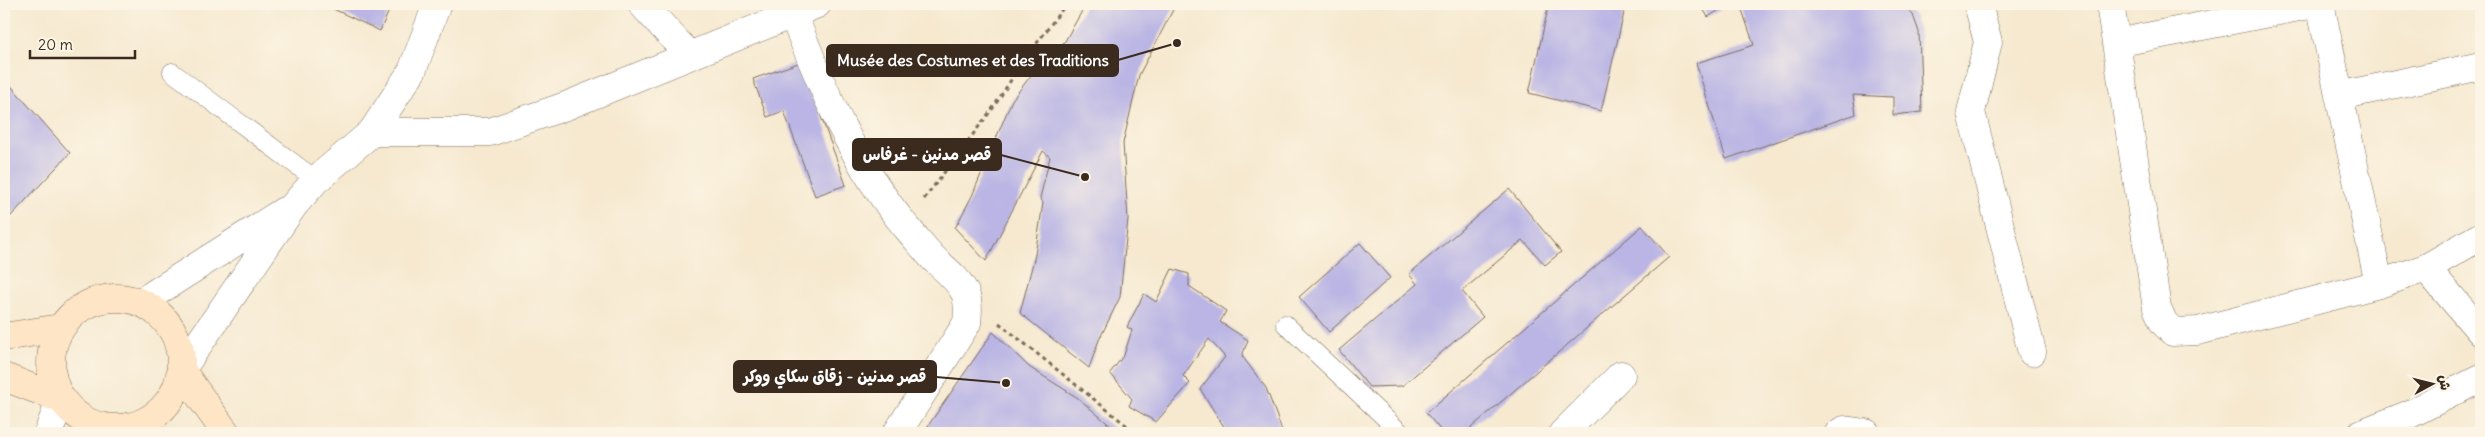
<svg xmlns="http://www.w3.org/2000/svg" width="2485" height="437" font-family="Delius,'Playpen Sans Arabic',sans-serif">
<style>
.building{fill:#bab5e4}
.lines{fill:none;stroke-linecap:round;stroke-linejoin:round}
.service-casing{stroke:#7c6d5c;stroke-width:19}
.minor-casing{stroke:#7c6d5c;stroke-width:29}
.tertiary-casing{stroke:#7c6d5c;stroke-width:29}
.secondary-casing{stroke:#7c6d5c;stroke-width:29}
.path{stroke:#7c6d5c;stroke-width:3;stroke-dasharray:4 4;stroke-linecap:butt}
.service{stroke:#fff;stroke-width:18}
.minor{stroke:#fff;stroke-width:28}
.tertiary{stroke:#fff;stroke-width:28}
.secondary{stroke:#fde5c5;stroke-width:28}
.leader{fill:none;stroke:#3b2a1e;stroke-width:2}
.callout-dot{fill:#3b2a1e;stroke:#fcf5e5;stroke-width:2}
.callout{fill:#3b2a1e;stroke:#3b2a1e;stroke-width:2}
.callout-label{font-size:16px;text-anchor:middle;font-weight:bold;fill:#fff}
</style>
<rect width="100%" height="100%" fill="#fcf5e5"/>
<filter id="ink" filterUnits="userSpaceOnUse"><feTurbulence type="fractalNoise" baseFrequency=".02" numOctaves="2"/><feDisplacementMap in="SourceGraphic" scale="10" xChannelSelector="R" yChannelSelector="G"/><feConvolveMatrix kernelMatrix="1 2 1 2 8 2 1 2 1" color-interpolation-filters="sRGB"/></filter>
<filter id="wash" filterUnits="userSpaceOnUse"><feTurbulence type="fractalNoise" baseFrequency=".0096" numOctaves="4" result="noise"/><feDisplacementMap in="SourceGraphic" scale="20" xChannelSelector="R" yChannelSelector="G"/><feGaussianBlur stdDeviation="1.12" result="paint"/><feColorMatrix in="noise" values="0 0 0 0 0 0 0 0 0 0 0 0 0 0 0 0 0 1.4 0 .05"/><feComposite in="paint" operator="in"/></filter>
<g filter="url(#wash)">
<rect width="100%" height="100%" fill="#f6e9d0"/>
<g id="blocks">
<path class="building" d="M323 4H392L380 31Z
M1086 4H1176L1139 75 1123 143 1128 219 1120 297 1099 340 1089 368 1020 313 1035 255 1043 203 1040 198 1050 157 1043 151 986 261 955 228 972 196 1012 100 1032 74 1065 41Z
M1549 4H1626L1601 111 1529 93Z
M1700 4H1729L1708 17Z
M1740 4H1903L1913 15 1919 32 1922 112 1893 115V97L1853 95 1856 114 1726 159 1696 63 1754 45Z
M801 62 846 185 815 196 784 111 767 117 753 79Z
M4 78 70 153 11 216 4 210Z
M1509 189 1561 252 1545 265 1523 240 1462 291 1483 317 1402 386 1369 387 1339 350 1417 284 1409 274Z
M1642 226 1669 257 1465 433H1443L1426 413Z
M1360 243 1390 278 1329 332 1299 297Z
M1172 269 1189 274V286L1226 311 1220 322 1248 340 1242 356 1266 388 1283 433H1228L1200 389 1225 357 1209 339 1183 376 1190 383 1156 422 1129 406 1132 399 1110 373 1124 355 1132 330 1127 327 1144 294 1156 302Z
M993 332 1029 367 1078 398 1119 433H923Z"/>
</g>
</g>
<g filter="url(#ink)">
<use href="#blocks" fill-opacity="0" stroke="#7c6d5c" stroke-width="1"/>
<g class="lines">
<g class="service-casing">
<path id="service" d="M172 72 316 180
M1285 324 1401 433"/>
</g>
<g class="minor-casing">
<path id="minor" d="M642 4 689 55
M1978 4 1988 42 1971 112 2032 352
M2110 4 2157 308 2164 323 2173 332 2198 331 2379 284 2426 268 2481 236
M2320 4 2379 284
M793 14C823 90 854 165 907 228 915 237 923 247 932 257 943 268 958 278 965 293 969 303 968 313 967 323L897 433
M2116 43 2314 4
M2339 96 2481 66
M372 132H490L566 106 817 4
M2426 268 2481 332
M1563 433 1621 375
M1839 433 1844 430 1866 433
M2362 433 2410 414 2481 378"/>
</g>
<g class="tertiary-casing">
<path id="tertiary" d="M141 302 284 211
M181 370 294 205 316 180 372 132 412 71 437 4
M48 433 61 399
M122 433 128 427"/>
</g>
<g class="secondary-casing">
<path id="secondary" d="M51 363a65 65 0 1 1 130 0a65 65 0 1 1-130 0Z
M4 337 60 328
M181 370 226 433
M4 377 61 399"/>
</g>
<path class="path" d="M924 199 993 108 1020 66 1066 4
M999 323 1136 433"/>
<use href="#service" class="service"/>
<use href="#minor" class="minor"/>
<use href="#tertiary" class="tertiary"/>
<use href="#secondary" class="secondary"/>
</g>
</g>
<path class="leader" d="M1177 43L1118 60M1085 177L1001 155M1006 383L936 377"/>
<g class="callout-dot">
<circle cx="1177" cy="43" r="5"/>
<circle cx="1085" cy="177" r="5"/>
<circle cx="1006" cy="383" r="5"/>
</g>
<g class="callout">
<rect x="827" y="45" width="291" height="31" rx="5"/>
<rect x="853" y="139" width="148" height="31" rx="5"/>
<rect x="734" y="361" width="202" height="31" rx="5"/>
</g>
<g class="callout-label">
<text x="973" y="66">Musée des Costumes et des Traditions</text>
<text x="927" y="160">قصر مدنين - غرفاس</text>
<text x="835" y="382">قصر مدنين - زقاق سكاي ووكر</text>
</g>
<rect width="2485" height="437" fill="none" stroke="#fcf5e5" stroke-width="20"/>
<g transform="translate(2432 384) rotate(83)" stroke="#fcf5e5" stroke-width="4" paint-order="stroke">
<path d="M0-4L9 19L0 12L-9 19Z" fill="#3b2a1e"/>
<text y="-8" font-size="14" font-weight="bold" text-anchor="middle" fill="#3b2a1e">ش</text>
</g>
<path d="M30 50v8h105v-8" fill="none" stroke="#3b2a1e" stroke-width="2.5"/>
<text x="38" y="50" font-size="15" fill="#3b2a1e" stroke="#fcf5e5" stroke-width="4" paint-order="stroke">20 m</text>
</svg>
